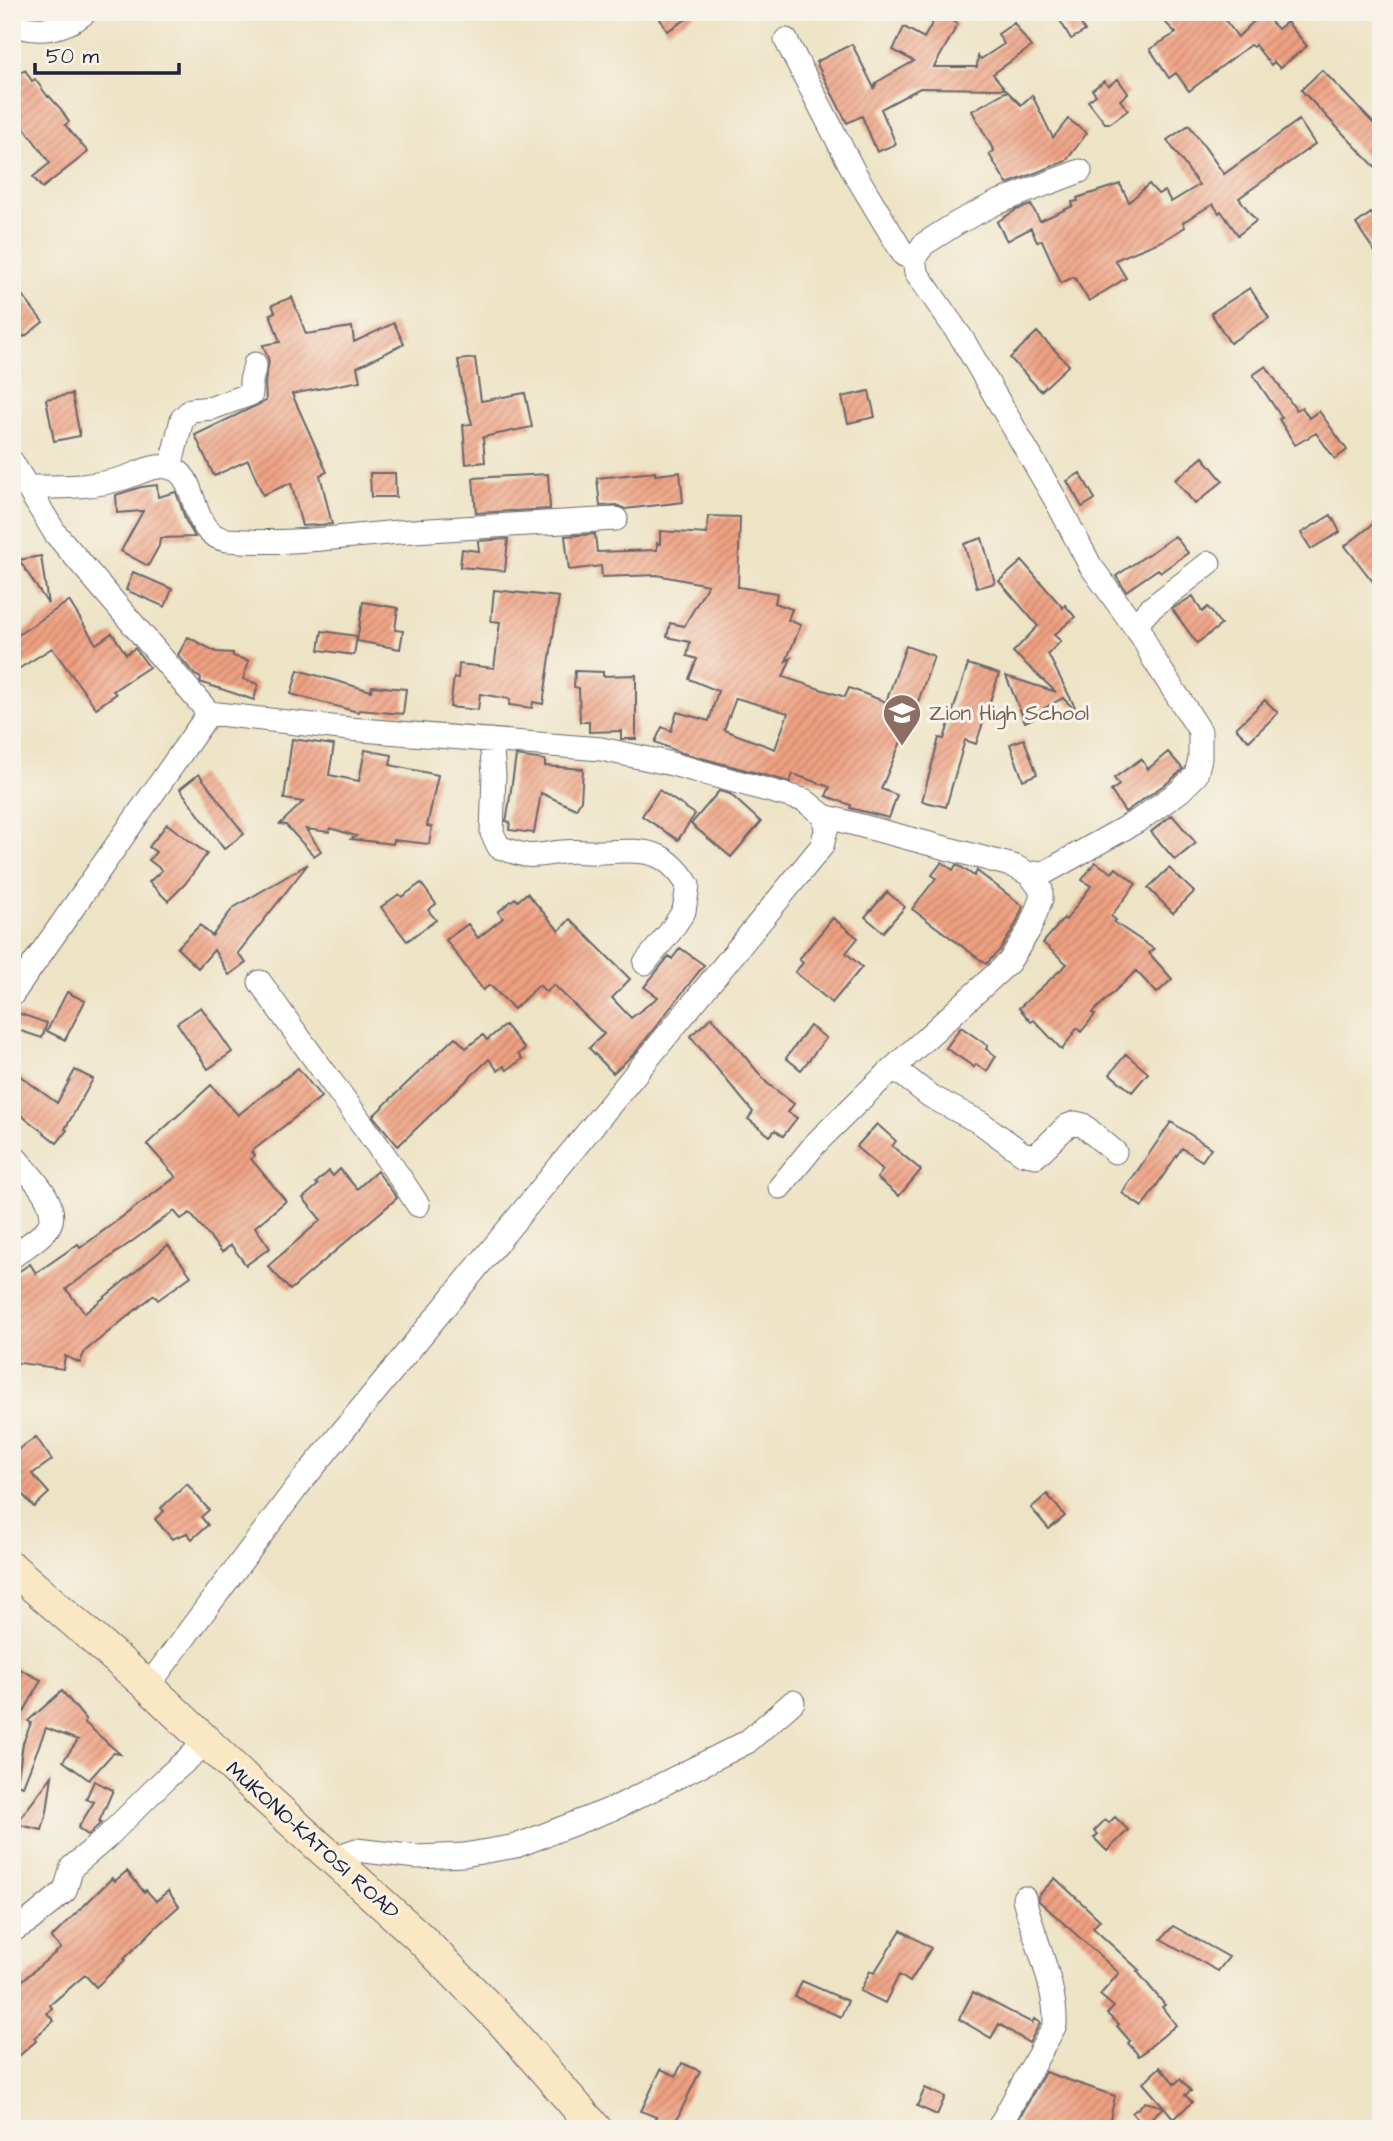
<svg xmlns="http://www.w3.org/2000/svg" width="1393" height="2141" font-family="'Architects Daughter',sans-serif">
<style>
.building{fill:url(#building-hatch);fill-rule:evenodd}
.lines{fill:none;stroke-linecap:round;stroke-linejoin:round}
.minor-casing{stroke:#69666b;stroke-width:25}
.secondary-casing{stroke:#69666b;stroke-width:34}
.minor{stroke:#fff;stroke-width:23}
.secondary{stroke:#fae7c3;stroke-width:32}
.labels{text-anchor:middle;stroke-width:6;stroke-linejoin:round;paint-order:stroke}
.education-label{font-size:21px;fill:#785e54;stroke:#f7f3e8;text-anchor:start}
.street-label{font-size:21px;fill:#22223b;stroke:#f7f3e8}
</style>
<defs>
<pattern id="building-hatch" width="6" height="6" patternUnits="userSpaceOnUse" patternTransform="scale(1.75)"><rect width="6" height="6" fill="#efa081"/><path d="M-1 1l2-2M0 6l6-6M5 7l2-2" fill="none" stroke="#c1826b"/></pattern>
</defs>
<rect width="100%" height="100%" fill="#f7f3e8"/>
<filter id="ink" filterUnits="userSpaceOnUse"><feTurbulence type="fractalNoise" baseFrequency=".0143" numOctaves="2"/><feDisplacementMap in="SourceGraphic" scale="14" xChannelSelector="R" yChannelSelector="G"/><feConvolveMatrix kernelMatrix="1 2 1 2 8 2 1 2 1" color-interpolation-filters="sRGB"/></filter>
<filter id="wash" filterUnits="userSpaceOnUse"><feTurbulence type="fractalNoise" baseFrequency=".00686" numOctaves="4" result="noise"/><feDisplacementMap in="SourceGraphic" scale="28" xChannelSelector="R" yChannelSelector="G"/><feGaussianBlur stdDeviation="1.57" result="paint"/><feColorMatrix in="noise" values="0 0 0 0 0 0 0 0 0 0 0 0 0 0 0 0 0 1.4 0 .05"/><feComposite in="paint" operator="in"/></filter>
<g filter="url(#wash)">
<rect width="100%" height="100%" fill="#ede3c5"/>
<g id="blocks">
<path class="building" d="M656 12H698L667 31Z
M1055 12H1074L1085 31 1071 39Z
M1155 12H1219L1238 37 1262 13 1278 29 1287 22 1307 46 1280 68 1274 62 1271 65 1255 45 1253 47 1250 45 1189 91 1176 73 1169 78 1150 49 1176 33Z
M938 13 958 24 934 67H977L978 56 981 59 1004 44 998 34 1014 23 1031 47 993 74 1005 89 920 88 881 109 896 144 877 152 862 116 847 123 816 62 852 44 874 88 877 82 914 61 893 50 904 27 924 38Z
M25 70 32 81 35 79 48 97 49 96 60 108 69 122 65 125 88 152 42 188 33 177 50 163 12 111V78Z
M1322 70 1381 131V173L1301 90Z
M1118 79 1128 93 1120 100 1128 110 1111 123H1105L1088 101 1096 95 1092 90 1104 81 1108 86Z
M1007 91 1021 105 1032 95 1053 138 1068 119 1087 133 1066 161 1007 184 989 154 994 151 972 111Z
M1299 120 1315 144 1239 198 1256 221 1238 235 1221 211 1219 213 1213 204 1183 222 1185 227 1164 240 1115 260 1126 278 1089 301 1074 277 1061 283 1042 240 1037 242 1031 228 1007 241 997 222 1016 210 1031 205 1040 221 1073 206 1072 202 1078 201 1077 198 1120 184 1129 202 1149 184 1158 194 1165 191 1171 202 1199 185 1167 140 1189 125 1224 174Z
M1371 213 1381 228V261L1356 224Z
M12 282 43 322 24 337 12 322Z
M1250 288 1269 318 1230 343 1211 313Z
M292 297 306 334 352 327 354 342 394 323 404 344 357 367 360 381 292 394 327 472 320 475 332 524 302 526 291 483 263 495 248 460 214 476 195 435 266 401 265 383 269 361 263 345 280 342 270 314 275 312 272 305Z
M1037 332 1069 365 1041 391 1010 358Z
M475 358 481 401 525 393 532 427 483 437 485 462 466 464 463 425 472 424 463 390 458 360Z
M1266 366 1296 410 1302 407 1309 418 1319 411 1347 450 1335 459 1316 433 1295 445 1279 419 1282 418 1253 375Z
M869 391 875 417 848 423 842 397Z
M72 394 80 436 54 441 46 399Z
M1203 457 1223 481 1195 504 1175 480Z
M655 472V475L680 472 683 502 625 509 616 505 600 506 597 478Z
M370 473H395L396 497H371Z
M1080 473 1095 499 1082 507 1067 481Z
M548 474 550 509 476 513 473 478Z
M157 485 158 497 176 492 186 521 195 537 160 538 159 546 148 566 121 551 143 511 117 513 116 495 141 487Z
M1331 515 1340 532 1311 549 1301 533Z
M708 516 740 517 738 587 777 593 775 603 792 609 788 620 801 625 786 661 791 658 783 677 845 697 849 688 886 702 906 646 934 656 919 699 881 789 897 795 889 818 850 808 851 805 826 796 830 787 793 774 790 782 679 752 655 742 662 727 671 731 677 712 709 721 718 691 689 679 697 659 687 656 690 642 667 637 670 623 684 626 708 585 657 575 602 577 601 566 569 570 565 536 595 534 597 552 657 550V543L660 544V531L707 534ZM736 698 788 713 775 749 724 730Z
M1381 518V592L1345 546Z
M1175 536 1188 553 1161 572 1158 569 1126 591 1116 576Z
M982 538 995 583 977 588 964 544Z
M508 539 505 571 460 567 462 549 479 551 478 541Z
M41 556 48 604 19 560Z
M1022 561 1063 608 1065 605 1075 617 1054 635 1061 641 1048 654 1076 709 1075 710 1063 698 1044 708 1046 713 1025 722 1006 676 1056 692 1013 652 1038 626 999 581Z
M133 572 172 589 165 607 126 590Z
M494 590 559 597 543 704 533 702 532 708 509 705 510 699 480 694 478 710 450 707 454 678H458L459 664 494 668 500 622 491 621Z
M1193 596 1202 612 1208 607 1221 625 1197 643 1172 609Z
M69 601 96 644 112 633 126 654 135 648 149 667 113 691 116 694 96 708 52 648 12 673V639Z
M363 602 398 608 395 630 403 631 400 649 357 641Z
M322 631 357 636 354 655 319 650Z
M188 637 216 652 233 653V656L249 661 243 679 258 684 254 700 200 682 201 678 195 675 178 655Z
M968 664 999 674 976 744 965 740 946 807 922 801 939 738 944 739Z
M298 670 371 691 372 686 406 689 403 714 359 710 358 712 291 694Z
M575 671 603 672V676L636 675V739H621V731L589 732V722H580L579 688 574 687Z
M1265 700 1278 713 1249 741 1236 728Z
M292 739 334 745 329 775 359 781 365 750 392 755 390 765 438 775 427 826 432 827 429 844 394 840 393 844 351 839 356 836 330 828 329 832 306 829 321 851 314 856 286 825 280 824 303 802 284 799Z
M1024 739 1037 774 1023 780 1010 744Z
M1168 752 1183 769 1171 780 1125 812 1111 791 1119 785 1114 778 1141 759 1148 769Z
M516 756 545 760V766L583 769 581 800 576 809 541 793 534 833 509 830 510 822 506 821 507 817Z
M199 774 244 834 224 849 180 789Z
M659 790 695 814 678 840 642 816Z
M719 791 730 794 761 822 731 857 691 824Z
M1172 815 1196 843 1175 860 1151 832Z
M167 824 207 854 185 884 168 901 149 882 162 870 149 860 156 852 149 847Z
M942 862 953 870 956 865 961 867 974 876 977 871 1023 906 1016 924 1000 950 986 964 912 909 936 878 932 875Z
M1095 862 1112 873 1116 868 1136 884 1111 916 1116 920 1114 922 1154 949 1149 953 1172 979 1157 993 1136 971 1092 1013 1095 1015 1081 1032 1077 1028 1062 1050 1034 1020 1031 1022 1019 1008 1067 964 1043 943 1064 918 1066 920 1091 886 1082 880Z
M308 864 238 953 246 963 229 975 214 950 198 968 177 948 200 925 212 936 233 908Z
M1169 868 1194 892 1173 913 1148 888Z
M421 883 436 904 428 910 436 920 407 941 381 907 399 894 402 897Z
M887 892 905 907 883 932 865 917Z
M527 893 559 931 570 919 630 979 612 998 631 1018 658 997 644 987 669 956 672 959 680 948 704 965 635 1053 613 1073 589 1048 604 1034 554 985 546 992 539 985 514 1009 490 985 483 990 446 940 468 924 478 938 503 918 498 912 515 898 518 901Z
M833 918 858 938 846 953 862 967 832 1003 795 972 803 963 799 959Z
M67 992 85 1001 65 1040 47 1031Z
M201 1007 232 1052 208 1069 177 1023Z
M12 1011 47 1023 42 1038 12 1028Z
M712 1017 767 1083 794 1104 788 1112 797 1118 783 1136 775 1130 770 1136 748 1119 753 1112 690 1036Z
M505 1025 525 1049 518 1054 522 1059 507 1070 504 1066 498 1071 489 1059 398 1146 373 1116 455 1037 466 1048 483 1035 487 1040Z
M810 1026 826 1038 801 1070 786 1058Z
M961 1027 988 1046 986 1049 996 1056 987 1071 976 1064 974 1067 946 1048Z
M1126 1054 1148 1073 1132 1092 1110 1074Z
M298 1068 321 1097 251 1152 255 1156 251 1159 286 1201 255 1227 270 1248 246 1265 231 1245 222 1252 190 1213 181 1219 174 1211 66 1289 85 1313 168 1245 191 1276 158 1300 154 1295 85 1351 80 1363 65 1356 63 1369 12 1362V1276L30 1264 36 1273 78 1244 80 1248 176 1177 147 1144 211 1085 238 1115Z
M12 1070 57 1103 75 1070 93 1079 65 1129 67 1130 57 1143 12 1108Z
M1171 1122 1211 1148 1202 1161 1182 1148 1142 1207 1122 1193Z
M877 1124 896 1141 892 1146 921 1170 899 1196 877 1178 883 1170 856 1147Z
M340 1169 357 1189 377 1171 397 1198 290 1290 268 1266 321 1220 303 1198 318 1185 316 1183 329 1171 333 1176Z
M36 1437 52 1460 32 1474 49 1493 34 1507 12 1483V1454Z
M187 1484 209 1510 201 1517 208 1525 192 1539 187 1533 172 1539 155 1519 164 1511 161 1508Z
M1047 1494 1065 1516 1049 1529 1031 1508Z
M12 1665 41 1680 12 1734Z
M62 1691 86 1720 84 1722 120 1754 113 1753 89 1780 63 1761 78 1740 46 1728 23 1786 17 1784 23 1743 31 1723 28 1721Z
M52 1776 47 1812 42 1830 16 1824Z
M94 1781 113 1790 99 1822 101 1823 88 1835 78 1828 94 1802 86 1799Z
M1115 1817 1128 1830 1107 1851 1094 1838 1098 1834 1094 1831 1105 1820 1109 1823Z
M127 1871 144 1892 146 1890 156 1901 168 1891 179 1906 157 1926 124 1959 125 1960 96 1987 85 1975 50 2005 52 2008 47 2013 54 2021 34 2038 36 2041 12 2062V1989L61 1948 51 1938 112 1878 115 1881Z
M1055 1878 1100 1920 1093 1928 1139 1970 1137 1971 1165 2005 1162 2007 1176 2025 1139 2056 1128 2043 1130 2041 1117 2026 1119 2024 1107 2014 1114 2007 1100 1995 1119 1973 1039 1901 1038 1896Z
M1173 1926 1229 1957 1218 1971 1161 1939Z
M901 1930 931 1948 910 1982 899 1975 885 2003 860 1991 870 1971 874 1973Z
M802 1981 848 2001 841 2017 795 1997Z
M973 1992 1032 2023 1034 2019 1040 2023 1029 2043 999 2024 991 2038 959 2019Z
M682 2063 700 2071 672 2129H650L656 2117 641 2111 661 2069 676 2076Z
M1160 2067 1175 2084 1180 2079 1191 2091 1185 2095 1192 2102 1174 2119 1164 2107 1143 2125 1132 2113 1145 2102 1164 2107 1143 2083Z
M1045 2072 1115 2096 1108 2129 1041 2127 1037 2129 1018 2126 1019 2119Z
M925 2088 945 2097 937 2115 917 2106Z"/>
</g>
</g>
<g filter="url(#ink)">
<use href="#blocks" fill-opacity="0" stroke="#69666b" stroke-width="2"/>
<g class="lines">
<g class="minor-casing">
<path id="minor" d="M12 23C37 35 65 29 86 12
M786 40 854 172 904 255 914 258
M1080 171 996 203 957 223 924 244 914 258 916 272 963 340 1058 504 1090 565 1143 638
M12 462 55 533 209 713 349 729 601 749 668 763 804 800 824 816 826 830 822 846 297 1487 148 1686
M170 468 182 419 191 410 212 408 251 394V381L255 364
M27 487C61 487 94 488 127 477 139 473 155 464 168 467 202 473 185 535 228 540 284 545 342 537 398 532 471 527 543 523 616 519
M491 740 494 774 492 833 499 847C507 850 516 853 525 855 536 857 550 853 562 852 575 850 587 853 600 852 640 851 663 845 688 885L684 911 670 932 645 963
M1029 874 1046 872 1139 820 1180 791 1196 775 1200 758V731L1153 658 1143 638 1138 622 1150 609 1209 563
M260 982C311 1058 369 1128 418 1205
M12 995 209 713
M894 1068 930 1096 981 1123 1022 1153 1036 1156 1067 1126 1075 1123 1083 1125 1115 1152
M12 1154C26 1171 65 1206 47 1229 38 1240 23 1248 12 1257
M780 1187 816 1143 873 1087 1009 962 1029 930 1041 899V889L1029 874 1014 866 824 816
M331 1859 356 1850 417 1857 464 1855 516 1846 617 1807 747 1742 793 1702
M12 1931 30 1920 65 1891 72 1867 105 1839 165 1779 206 1743
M998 2129 1055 2025C1057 1987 1033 1936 1024 1898"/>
</g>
<g class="secondary-casing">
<path id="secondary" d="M12 1568 148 1686 258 1791 419 1937 501 2020 596 2129"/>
</g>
<use href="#minor" class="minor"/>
<use href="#secondary" class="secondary"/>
</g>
</g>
<defs>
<g id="school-pin" transform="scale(2.0125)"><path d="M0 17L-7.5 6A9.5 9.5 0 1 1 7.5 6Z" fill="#8d6e63" stroke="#f7f3e8"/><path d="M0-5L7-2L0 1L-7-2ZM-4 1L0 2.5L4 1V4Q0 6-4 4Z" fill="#fff"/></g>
</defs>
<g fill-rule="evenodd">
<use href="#school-pin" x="902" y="713"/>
</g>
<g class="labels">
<g class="education-label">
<text x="929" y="720">Zion High School</text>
</g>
<g class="street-label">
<text transform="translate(313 1840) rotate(42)" y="7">MUKONO-KATOSI ROAD</text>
</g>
</g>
<rect width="1393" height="2141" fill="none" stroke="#f7f3e8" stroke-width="42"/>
<path d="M35 63v10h144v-10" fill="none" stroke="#22223b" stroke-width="3.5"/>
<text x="46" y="63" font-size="21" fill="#22223b" stroke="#f7f3e8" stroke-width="5" paint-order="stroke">50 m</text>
</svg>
